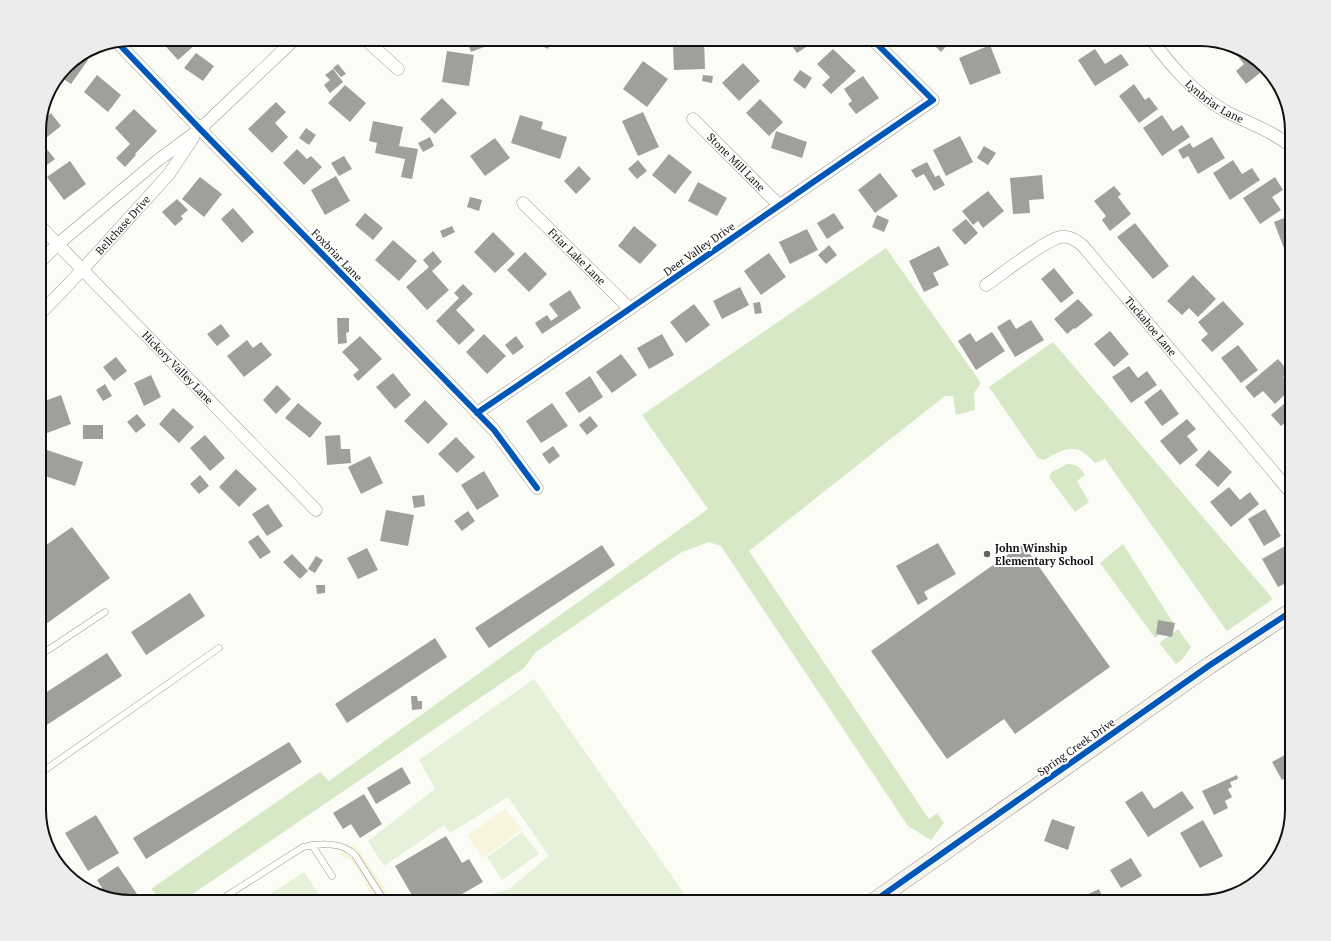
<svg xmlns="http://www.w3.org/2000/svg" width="1331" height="941" font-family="'PT Serif',serif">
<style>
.green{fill:#e6f1d9}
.forest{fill:#d7e8c7}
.sand{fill:#f9f4dc}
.building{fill:#a09f9c}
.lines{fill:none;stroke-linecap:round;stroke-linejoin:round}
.lane-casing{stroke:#979795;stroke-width:7}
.street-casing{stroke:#979795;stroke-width:13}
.secondary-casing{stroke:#8d8d8b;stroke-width:18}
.lane{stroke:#fffffe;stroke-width:6}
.street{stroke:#fffffe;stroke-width:12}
.secondary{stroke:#f5f4ec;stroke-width:17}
.cycleway-casing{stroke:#fff;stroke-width:8}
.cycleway{stroke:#0057b8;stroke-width:6}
.poi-dot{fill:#636362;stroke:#fff;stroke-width:1.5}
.labels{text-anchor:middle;stroke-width:4;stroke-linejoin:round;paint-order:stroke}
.street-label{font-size:11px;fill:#111;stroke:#fff}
.poi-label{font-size:11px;font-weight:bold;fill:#111;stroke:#fff;text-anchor:start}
.rim{fill:none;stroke:#111;stroke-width:2}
</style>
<rect width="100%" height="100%" fill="#fcfcf7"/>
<path class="green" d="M534 679 690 902H465L485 895 508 890 549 856 508 797 450 833 444 825 384 866 368 841 435 789 419 760Z
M522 832 539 854 502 880 487 857Z
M304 872 324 902H258Z"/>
<path class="forest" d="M886 248 981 383 974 393 975 410 956 415 953 396H945L749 551 929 819 937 813 944 823 931 840 908 826 721 546 709 542 680 553 536 652 524 668 181 902H151L158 897 151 889 320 772 329 781 708 509 642 415Z
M1053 342 1273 599 1227 631 1226 630 1105 459 1095 463C1076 441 1065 448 1044 460L1038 458 989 387Z
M1067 464C1076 464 1080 467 1085 475L1077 481 1089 502 1075 512 1049 477 1052 472Z
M1123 544 1174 624 1155 638 1100 563Z
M1178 629 1191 647 1182 660 1176 664 1159 643Z"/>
<path class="sand" d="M505 809 522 829 484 858 467 836Z
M355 844 394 902H373L364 880 352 861 339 855Z"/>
<path class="building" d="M159 39H191L196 44 178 60Z
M422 39H436L428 46Z
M466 39H481L484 47 471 52Z
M504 39H518L513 45Z
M527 39H553L548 49Z
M593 39H609L601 47Z
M692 39H707V40H704L705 69 674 70 673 47H692Z
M787 39H818L797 53Z
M928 39H947L950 42 941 52Z
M990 45 1001 73 970 85 959 58Z
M833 49 856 71 831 94 822 85 830 77 817 64Z
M1095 49 1105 64 1121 54 1129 65 1095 86 1078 60Z
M447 51 474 55 469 86 442 82Z
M1237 51 1256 58 1265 69 1246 84 1236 71 1244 64 1235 53Z
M196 53 214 66 203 81 184 68Z
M81 55 88 60 71 84 59 76 70 62Z
M643 61 668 79 647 107 623 89Z
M743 63 760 81 739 101 722 83Z
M338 64 346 74 341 77 333 68Z
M333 69 343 82 330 93 324 85 330 80 325 75Z
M800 70 812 78 805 89 793 80Z
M1269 74 1282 90 1285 101H1284L1266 76Z
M97 75 121 95 108 112 84 92Z
M703 75 713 76 712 83 702 81Z
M863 76 879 98 856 114 848 104 852 101 844 89Z
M1134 84 1145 100 1149 97 1158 109 1139 123 1119 96Z
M345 85 366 103 350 122 328 103Z
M442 98 457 113 435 134 420 119Z
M760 99 783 122 769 136 746 113Z
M276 102 286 112 275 123 288 137 272 153 248 129Z
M134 109 157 131 135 154 136 155 125 167 116 158 130 144 115 128Z
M643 112 659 147 638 156 622 121Z
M51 113 61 126 41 142 55 159 39 171V136L45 131 39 124Z
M520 115 543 122 541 129 567 137 560 159 511 143Z
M1162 115 1173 131 1182 125 1190 137 1162 156 1143 128Z
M373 121 403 127 399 146 418 149 412 179 401 177 405 159 375 153 377 143 369 141Z
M306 128 316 135 309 145 299 138Z
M776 131 807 142 802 158 771 148Z
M960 136 973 162 946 176 933 150Z
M430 137 434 146 423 152 418 143Z
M1212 137 1225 158 1198 174 1188 156 1183 159 1178 150 1190 143 1193 148Z
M495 138 510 158 485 176 470 156Z
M984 146 996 153 988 165 977 158Z
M297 149 307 159 311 156 322 167 304 185 283 163Z
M669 154 692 172 675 194 652 175Z
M344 156 352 169 339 176 331 163Z
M638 160 647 171 637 179 628 169Z
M1233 160 1242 174 1252 168 1260 180 1230 200 1213 173Z
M70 161 86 184 64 200 47 177Z
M927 162 935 177 939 175 945 185 934 191 924 174 916 178 911 170Z
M579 166 591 179 576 194 564 181Z
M880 173 898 196 875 213 858 190Z
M1042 175 1044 199 1029 200 1030 213 1013 214 1010 178Z
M336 176 350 201 325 215 311 190Z
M200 177 222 194 204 217 182 199Z
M1275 177 1283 190 1272 197 1281 210 1260 224 1243 198Z
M698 182 727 198 717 216 688 201Z
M1114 186 1121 194 1118 197 1131 214 1110 231 1102 220 1106 216 1094 201Z
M988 191 1004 211 983 228 978 221 973 225 962 211Z
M470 197 482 200 479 211 467 207Z
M177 199 188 210 181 216 183 219 175 226 162 212Z
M233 208 254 232 242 243 221 219Z
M365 213 383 228 373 240 355 225Z
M834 213 844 228 827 239 817 223Z
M877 215 889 220 884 232 872 227Z
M1292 215V248L1285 251 1274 222Z
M966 219 978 233 965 245 952 230Z
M1135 223 1169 266 1153 279 1117 237Z
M452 226 455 232 443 238 440 231Z
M634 226 657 245 640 264 618 246Z
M807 229 818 250 790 264 779 242Z
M493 232 515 254 495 273 474 252Z
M393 240 417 261 399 281 375 260Z
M829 245 837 255 826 264 818 255Z
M939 246 949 265 933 273 939 285 924 292 909 261Z
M433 251 442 262 432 271 449 290 427 310 406 287 429 267 423 260Z
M525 252 547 274 529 292 507 270Z
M769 253 786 277 761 295 744 271Z
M1054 268 1074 293 1061 303 1041 279Z
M1193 275 1216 299 1198 317 1189 308 1182 315 1167 301Z
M463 284 473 294 456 310 475 330 459 345 436 321 459 298 454 293Z
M740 287 749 305 722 319 713 301Z
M570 290 581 308 542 334 535 323 547 315 551 321 558 316 549 304Z
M1078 299 1093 315 1075 329 1074 328 1067 334 1054 319Z
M1223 301 1244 324 1212 352 1201 340 1208 334 1198 322Z
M760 302 762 313 755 314 753 303Z
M694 304 710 325 686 343 670 322Z
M337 318H349V332L346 333 347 343 338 344Z
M1010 319 1016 329 1031 320 1044 340 1015 357 997 327Z
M221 324 230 336 217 346 207 334Z
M1110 331 1129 354 1114 367 1094 344Z
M992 332 1005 351 976 370 958 341 970 333 976 342Z
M484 334 506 356 487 374 466 352Z
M662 334 674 355 649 369 637 348Z
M360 336 382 359 358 381 353 375 359 370 342 352Z
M516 336 524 347 513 355 505 345Z
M247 340 253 348 261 342 272 355 244 377 227 356Z
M1238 345 1258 370 1241 383 1221 358Z
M621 354 637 375 612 393 596 372Z
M116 357 127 371 114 381 103 367Z
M39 359 43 363 39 366Z
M1278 359 1289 372 1283 377 1292 388 1275 404 1263 391 1254 398 1245 387Z
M1129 366 1138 378 1147 371 1157 385 1131 403 1112 377Z
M393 373 411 395 395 409 376 387Z
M151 375 161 397 144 406 134 383Z
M590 376 603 397 579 413 565 393Z
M105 384 112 396 103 401 96 390Z
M277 385 291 399 276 414 263 400Z
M1161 389 1179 414 1162 426 1144 402Z
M61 395 71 424 47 433 39 411V403Z
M1292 397V421L1290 419 1281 426 1271 415Z
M425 400 448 424 428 444 404 421Z
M298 403 322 423 310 438 285 418Z
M552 403 568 426 541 443 526 421Z
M173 408 194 427 179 443 159 424Z
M137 414 146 425 136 433 127 422Z
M590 416 598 426 587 435 579 425Z
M1187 419 1196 429 1187 436 1198 450 1180 465 1160 441Z
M83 425H103V439H83Z
M205 435 225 458 210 471 190 448Z
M340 435 341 449H350L351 463 327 465 325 436Z
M456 437 475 457 457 473 438 454Z
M553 446 560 456 549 464 542 454Z
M44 449 83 462 75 486 39 474V462Z
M1209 450 1232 472 1218 487 1195 465Z
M370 456 383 483 361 494 348 467Z
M236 469 257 489 239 507 219 487Z
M484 471 499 496 477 510 461 485Z
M200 475 209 486 199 494 190 484Z
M1229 487 1240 500 1250 492 1259 504 1231 527 1210 502Z
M424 495 425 506 414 508 412 496Z
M268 504 283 526 267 536 252 514Z
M39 508 43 517 39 519Z
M1265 509 1281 536 1264 546 1248 519Z
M386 510 414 515 408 546 380 541Z
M468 511 475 521 462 531 454 521Z
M72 527 110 578 39 629V550Z
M258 535 271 552 260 559 248 542Z
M1292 542V556L1291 557 1292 559V580L1278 587 1262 559Z
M938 543 956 574 924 592 928 599 918 605 896 566Z
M1023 544 1110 667 1015 734 1004 719 947 759 871 651Z
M602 545 615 565 489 648 475 628Z
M367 548 378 570 358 579 347 558Z
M292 554 308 571 300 579 283 562Z
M316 556 323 560 315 573 308 569Z
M316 585H325V593L317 594Z
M190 593 205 616 146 655 131 632Z
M1158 620 1175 623 1172 637 1156 634Z
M435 638 447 657 347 723 335 704Z
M107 653 122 676 39 730V697Z
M411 696H417L418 701H422V709L412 710Z
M289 742 302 762 146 859 133 838Z
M1292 751V774L1282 780 1272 762Z
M402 767 411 783 376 804 367 788Z
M1237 775 1238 779 1230 782 1232 787 1228 789 1232 797 1225 801 1228 808 1214 815 1202 791Z
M1142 791 1154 809 1182 791 1194 808 1148 837 1125 802Z
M364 794 382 824 360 838 351 824 343 829 333 813Z
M96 815 119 853 88 871 65 833Z
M1052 819 1075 827 1068 850 1044 841Z
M1203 820 1223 856 1200 868 1180 833Z
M446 836 462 863 469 859 483 882 448 902H416L395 866Z
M1131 858 1142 876 1121 888 1110 870Z
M118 866 137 894 126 900 106 894 97 880Z
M1099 889 1103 898 1094 902H1086L1084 896Z"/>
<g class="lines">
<g class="lane-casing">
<path id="lane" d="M39 656 105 612
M39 774 219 648
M312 845 332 876
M217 902 303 847C320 843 343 842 355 855L385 902"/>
</g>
<g class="street-casing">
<g id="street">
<path d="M365 39 398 69"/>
<path id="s1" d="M1151 39C1172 67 1194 93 1225 111 1248 123 1272 131 1292 147"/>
<path d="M117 42 200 129 494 430 537 488"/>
<path id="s2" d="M693 119 779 205"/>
<path id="s3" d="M523 203 630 309"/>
<path id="s4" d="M39 225 316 510"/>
<path d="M39 263 58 244 157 161 200 129 295 39"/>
<path id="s5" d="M986 285C1001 275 1046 239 1061 237 1070 236 1076 240 1083 246L1292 494"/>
<path id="s6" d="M39 315 83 269 169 174 193 138"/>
<path d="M477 413C630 310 780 204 933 100L872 39"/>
</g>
</g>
<g class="secondary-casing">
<path id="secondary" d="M873 902 1210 665 1292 611"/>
</g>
<use href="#lane" class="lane"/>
<use href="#street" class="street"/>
<use href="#secondary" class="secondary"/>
<g class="cycleway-casing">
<path id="cycleway" d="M117 42 200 129 494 430 537 488
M477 413C630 310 780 204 933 100L872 39
M873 902 1210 665 1292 611"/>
</g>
<use href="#cycleway" class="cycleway"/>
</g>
<circle class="poi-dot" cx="987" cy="554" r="4"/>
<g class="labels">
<g class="street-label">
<text dy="4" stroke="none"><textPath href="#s1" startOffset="90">Lynbriar Lane</textPath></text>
<text dy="4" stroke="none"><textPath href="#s2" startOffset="61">Stone Mill Lane</textPath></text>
<text dy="4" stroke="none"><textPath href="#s6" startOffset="123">Bellchase Drive</textPath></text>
<text transform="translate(699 249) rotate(-35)" y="4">Deer Valley Drive</text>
<text transform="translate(337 255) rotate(46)" y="4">Foxbriar Lane</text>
<text dy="4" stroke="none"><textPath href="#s3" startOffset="76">Friar Lake Lane</textPath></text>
<text dy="4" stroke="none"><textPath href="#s5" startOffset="219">Tuckahoe Lane</textPath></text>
<text dy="4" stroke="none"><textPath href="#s4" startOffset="199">Hickory Valley Lane</textPath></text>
<text transform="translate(1076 747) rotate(-35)" y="4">Spring Creek Drive</text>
</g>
<g class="poi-label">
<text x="995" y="552">John Winship<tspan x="995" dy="13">Elementary School</tspan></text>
</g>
</g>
<path d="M0 0H1331V941H0ZM131 46H1200A85 85 0 0 1 1285 131V810A85 85 0 0 1 1200 895H131A85 85 0 0 1 46 810V131A85 85 0 0 1 131 46Z" fill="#ececec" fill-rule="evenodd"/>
<path class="rim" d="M131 46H1200A85 85 0 0 1 1285 131V810A85 85 0 0 1 1200 895H131A85 85 0 0 1 46 810V131A85 85 0 0 1 131 46Z"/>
</svg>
